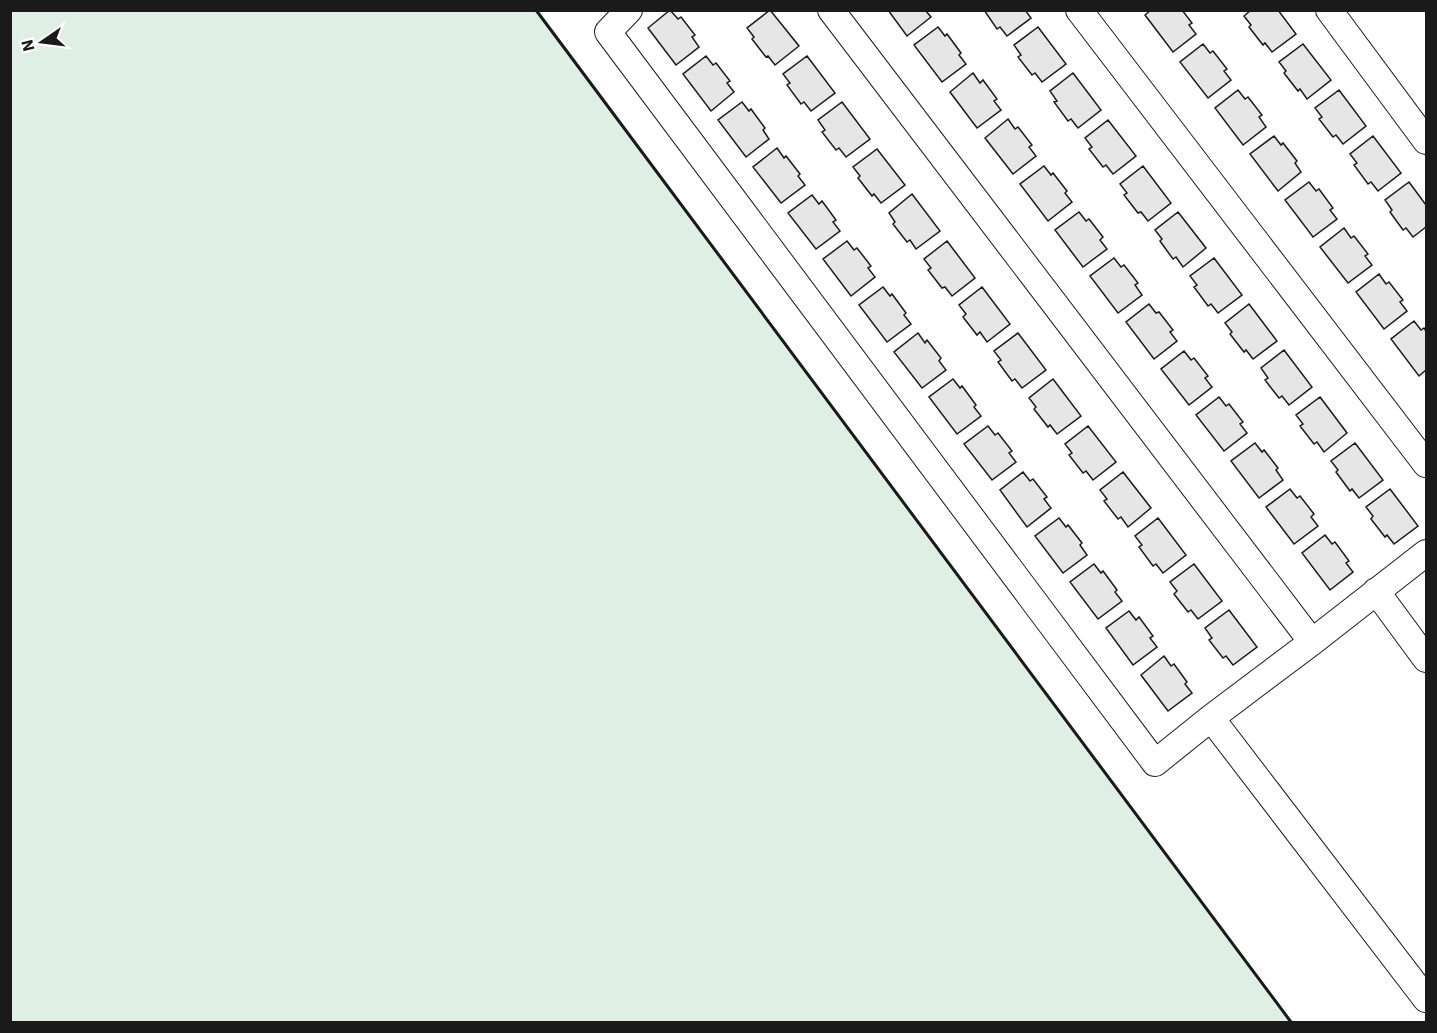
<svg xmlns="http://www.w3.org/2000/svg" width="1437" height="1033" font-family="'IBM Plex Sans',sans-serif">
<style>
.green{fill:#e0efe3;stroke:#6a6a6a;stroke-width:1.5}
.building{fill:#e6e6e6;stroke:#1a1a1a;stroke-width:1.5}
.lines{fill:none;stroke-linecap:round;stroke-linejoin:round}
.street-casing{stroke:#1a1a1a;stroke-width:28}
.street{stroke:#fff;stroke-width:26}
.wall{stroke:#1a1a1a;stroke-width:3}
</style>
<rect width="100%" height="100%" fill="#fff"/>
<path class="green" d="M10 11H536L1291 1022H11Z"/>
<path class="building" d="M670 10 678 19 681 17 695 35 692 37 699 47 676 65 648 28Z
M770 10 799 46 775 65 768 56 766 57 752 39 754 37 747 28Z
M888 10H925L931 17 907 36Z
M984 10H1025L1031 18 1007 36 1000 27 997 29Z
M1151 10H1182L1192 23 1189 25 1196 34 1173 52 1145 15Z
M1251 10H1278L1296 34 1272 52 1265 43 1263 45 1249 27 1251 25 1244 16Z
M938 27 945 36 947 34 961 53 959 55 966 64 942 82 914 45Z
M1038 27 1066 64 1042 82 1035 73 1032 75 1018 57 1021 55 1014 45Z
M1203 44 1210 53 1213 51 1227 69 1224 71 1231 80 1208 98 1180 62Z
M1303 44 1331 80 1307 99 1300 89 1298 91 1284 73 1286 71 1279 62Z
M706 56 713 65 716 63 730 81 727 83 734 92 711 111 683 74Z
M807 56 835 93 811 111 804 102 801 104 787 85 790 83 783 74Z
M973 73 980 83 983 80 997 99 994 101 1001 110 977 128 950 92Z
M1073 73 1101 110 1078 128 1071 119 1068 121 1054 102 1057 101 1050 91Z
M1238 90 1245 99 1248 97 1262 115 1259 117 1266 127 1243 145 1215 108Z
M1339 90 1366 126 1343 144 1336 135 1333 137 1319 119 1322 117 1315 108Z
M742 102 749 111 751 109 765 128 763 130 769 139 746 157 718 120Z
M842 102 870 139 846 157 839 148 836 150 822 132 825 130 818 120Z
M1008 119 1015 129 1018 127 1032 145 1029 147 1036 156 1013 174 985 138Z
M1108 120 1136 156 1113 174 1106 165 1103 167 1089 149 1092 147 1085 138Z
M1274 136 1281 145 1283 143 1297 161 1295 163 1301 172 1278 191 1250 154Z
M1373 136 1401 173 1378 191 1371 182 1368 184 1354 165 1357 163 1350 154Z
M777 148 784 158 786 156 800 174 798 176 805 185 781 203 753 167Z
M877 149 905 185 881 203 874 194 872 196 858 178 860 176 853 167Z
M1044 166 1051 175 1053 173 1067 191 1065 193 1072 202 1048 221 1020 184Z
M1143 166 1171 203 1148 221 1141 212 1138 213 1124 195 1127 193 1120 184Z
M1309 182 1316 191 1319 189 1333 208 1330 210 1337 219 1313 237 1285 200Z
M1409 182 1426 205V227L1413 237 1406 228 1403 230 1390 212 1392 210 1385 200Z
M912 194 940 231 916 249 910 240 907 242 893 224 895 222 889 213Z
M812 195 819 204 822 201 836 220 833 222 840 231 816 249 788 213Z
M1079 212 1086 221 1089 219 1103 237 1100 240 1107 249 1083 267 1055 230Z
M1178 212 1206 248 1183 267 1176 257 1173 259 1160 241 1162 239 1155 230Z
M1344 228 1351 238 1354 236 1368 254 1365 256 1372 265 1348 283 1320 247Z
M847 241 854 250 857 248 871 266 868 268 875 277 851 296 823 259Z
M947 241 975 278 952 296 945 287 942 288 928 270 931 268 924 259Z
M1114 258 1121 267 1124 265 1138 283 1135 285 1142 295 1118 313 1090 276Z
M1214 258 1242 295 1218 313 1211 304 1208 306 1194 287 1197 285 1190 276Z
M1379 274 1386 284 1389 282 1403 300 1400 302 1407 311 1384 329 1356 292Z
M883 287 890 296 892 294 906 313 904 315 911 324 887 342 859 305Z
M982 287 1010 324 987 342 980 332 977 335 963 317 966 314 959 305Z
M1149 304 1156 313 1159 312 1173 330 1170 332 1177 341 1154 359 1126 322Z
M1249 304 1277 341 1253 359 1246 350 1244 352 1230 334 1232 332 1225 323Z
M1414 321 1421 330 1424 328 1426 331V370L1419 376 1391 339Z
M918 333 925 343 927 340 941 358 939 361 946 370 922 388 894 352Z
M1018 333 1046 370 1022 388 1015 379 1012 381 998 362 1001 360 994 351Z
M1284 350 1312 387 1289 405 1282 396 1279 398 1265 380 1268 378 1261 368Z
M1184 351 1191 360 1194 358 1208 376 1205 378 1212 387 1189 405 1161 369Z
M953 379 960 388 962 386 976 405 974 407 981 416 957 434 929 397Z
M1053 379 1081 416 1057 434 1050 425 1048 427 1034 409 1036 407 1029 398Z
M1219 397 1226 406 1229 404 1243 422 1240 424 1247 433 1224 451 1196 415Z
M1320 397 1347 433 1324 452 1317 442 1314 444 1300 426 1303 424 1296 415Z
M988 426 995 435 998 433 1012 451 1009 453 1016 462 992 480 964 444Z
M1088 426 1116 462 1093 480 1086 471 1083 473 1069 455 1072 453 1065 444Z
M1255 443 1262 452 1264 450 1278 468 1276 470 1283 480 1259 498 1231 461Z
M1355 443 1383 480 1359 498 1352 489 1350 491 1336 472 1338 470 1331 461Z
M1023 472 1030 481 1033 479 1047 497 1044 499 1051 508 1027 527 1000 490Z
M1123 472 1151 508 1128 527 1121 517 1118 519 1104 501 1107 499 1100 490Z
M1290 489 1297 498 1300 496 1314 514 1311 517 1318 526 1294 544 1266 507Z
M1390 489 1418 526 1394 544 1387 535 1385 537 1371 519 1373 516 1366 507Z
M1059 518 1066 527 1068 525 1082 543 1080 545 1087 555 1063 573 1035 536Z
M1158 518 1186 555 1163 573 1156 564 1153 566 1139 547 1142 545 1135 536Z
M1325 535 1332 544 1335 542 1349 561 1346 563 1353 572 1330 590 1302 553Z
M1094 564 1101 573 1103 571 1117 590 1115 592 1122 601 1098 619 1070 582Z
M1194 564 1222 601 1198 619 1191 610 1188 612 1174 594 1177 591 1170 582Z
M1229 610 1257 647 1233 665 1226 656 1223 658 1209 640 1212 638 1205 628Z
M1129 611 1136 620 1139 617 1153 636 1150 638 1157 647 1133 665 1106 628Z
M1164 656 1171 666 1174 664 1187 682 1185 684 1192 693 1168 711 1141 675Z"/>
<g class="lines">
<g class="street-casing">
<path id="street" d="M629 10 608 32 1155 763 1211 718 1312 642 1426 553
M831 10 1312 642
M1079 10 1426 464
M1329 10 1426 141
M1376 591 1426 659
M1211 718 1426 999"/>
</g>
<use href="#street" class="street"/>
<path class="wall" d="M536 10 1291 1022"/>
</g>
<rect width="1437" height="1033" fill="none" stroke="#1a1a1a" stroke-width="24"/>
<g transform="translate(42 42) rotate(256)" stroke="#ffffff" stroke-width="4.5" paint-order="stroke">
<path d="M0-4.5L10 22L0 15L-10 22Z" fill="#1a1a1a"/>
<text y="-9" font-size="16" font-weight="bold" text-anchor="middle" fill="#1a1a1a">N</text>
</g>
</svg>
